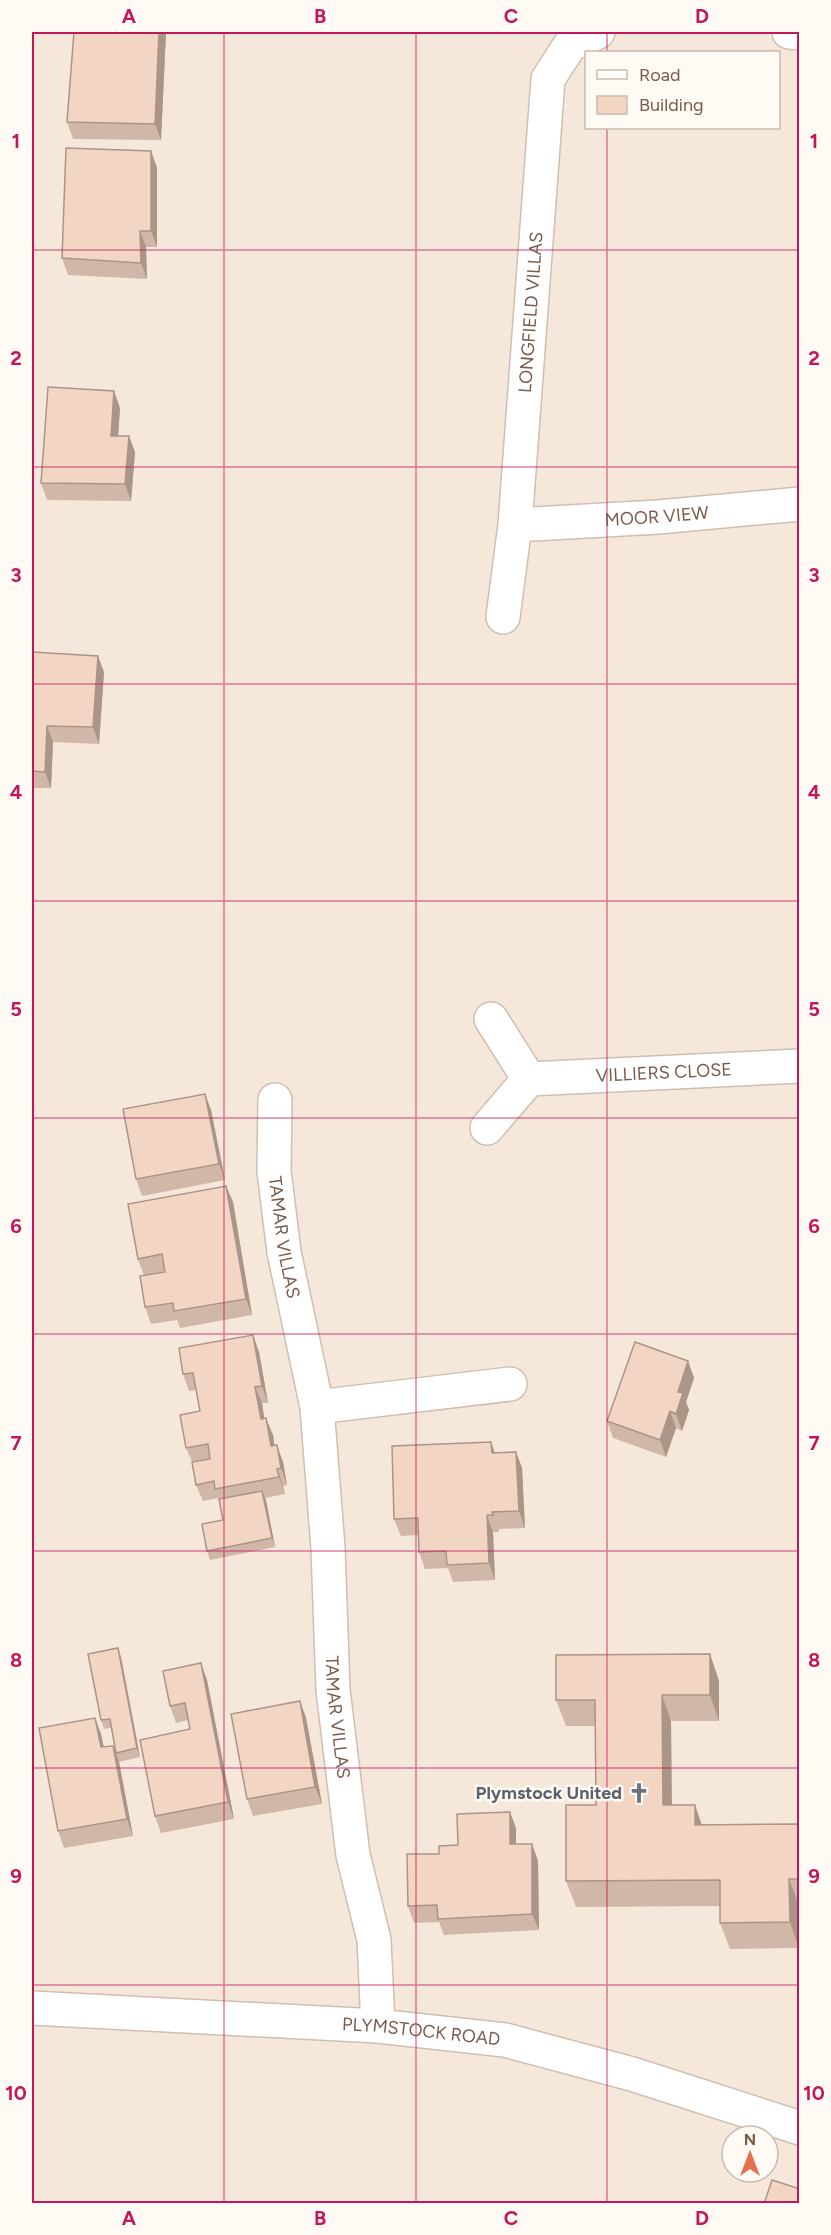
<svg xmlns="http://www.w3.org/2000/svg" width="831" height="2235" font-family="Figtree,sans-serif">
<style>
.residential{fill:#f5e8da;fill-rule:evenodd}
.lines{fill:none;stroke-linecap:round;stroke-linejoin:round}
.minor-casing{stroke:#d1beb0;stroke-width:36}
.minor{stroke:#fff;stroke-width:33}
.wall{fill:#d1b7a8}
.shaded-wall{fill:#aa9588}
.building{fill:#f3d5c3;stroke:#aa9588;stroke-width:1.5}
.grid{fill:none;stroke:#c2185b;stroke-width:1.5;stroke-opacity:0.55}
.labels{text-anchor:middle;stroke-width:5;stroke-linejoin:round;paint-order:stroke}
.street-label{font-size:18px;fill:#7a5c4d;stroke:#fffaf3}
.worship-label{font-size:18px;font-weight:bold;fill:#5b616d;stroke:#fffaf3;text-anchor:end}
.neatline{fill:none;stroke:#c2185b;stroke-width:2}
.grid-label{font-size:20px;text-anchor:middle;font-weight:bold;fill:#c2185b}
</style>
<rect width="100%" height="100%" fill="#fdf6ec"/>
<path class="residential" d="M32 32H799V2203H32ZM586 52H778V128H586ZM732 2136H768V2172H732Z"/>
<g class="lines">
<g class="minor-casing">
<g id="minor">
<path d="M789 32 800 33"/>
<path id="s1" d="M515 525 658 517 800 504"/>
<path id="s2" d="M503 617 515 525 548 79 570 45 598 32"/>
<path id="s3" d="M529 1079 800 1066"/>
<path id="s4" d="M275 1100 274 1171 284 1252 317 1407 328 1548 333 1690 353 1855 374 1940 378 2026"/>
<path d="M487 1128 529 1079 491 1019"/>
<path d="M317 1407 510 1384"/>
<path id="s5" d="M32 2008 378 2026 505 2040 632 2074 800 2128"/>
</g>
</g>
<use href="#minor" class="minor"/>
</g>
<path class="wall" d="M166 32 161 140 73 139 67 122Z
M151 151 157 168V247H146L147 279 68 275 62 258Z
M120 408 118 436 135 452 131 501 47 500 41 483Z
M32 652 104 672 99 744 53 742 51 788H32Z
M205 1094 211 1110 225 1180 142 1196 136 1179Z
M226 1186 233 1202 252 1315 180 1328 177 1320 151 1324 145 1307 144 1276 138 1259Z
M259 1352 268 1403H262L264 1418 273 1435 274 1446 283 1462 287 1485 283 1486 285 1494 265 1498 275 1547 210 1560 207 1551 223 1520 218 1498 203 1501 196 1485 193 1464 186 1448 200 1411 196 1390 189 1391 183 1374Z
M688 1361 694 1378 686 1402 689 1410 682 1431 676 1428 666 1457 613 1438 607 1421Z
M516 1452 522 1468 525 1528 499 1529V1532H493L495 1580 453 1582 448 1568 425 1569 419 1552 418 1535 401 1536 394 1519 495 1453Z
M710 1654 719 1681V1721H671L672 1805H695L702 1825 800 1824 799 1948 730 1949 720 1923V1906L576 1907 566 1881 596 1805 595 1726H566L556 1700Z
M121 1657 140 1757 119 1762 133 1836 64 1848 58 1831 95 1718 101 1734 104 1747 113 1746 116 1753 111 1728 104 1729 101 1720Z
M207 1680 234 1819 161 1833 155 1816 190 1729 188 1720 176 1723 170 1706Z
M300 1701 306 1718 322 1804 253 1816 247 1799Z
M516 1828V1844H532L538 1861 539 1930 444 1935 439 1922 414 1923 408 1906 439 1854 458 1845Z"/>
<path class="shaded-wall" d="M159 32H166L161 140 155 124Z
M151 151 157 168V247L151 231Z
M140 231 146 247 147 279 141 263Z
M114 391 120 408 117 452 111 436Z
M129 436 135 452 131 501 125 484Z
M98 656 104 672 99 744 93 727Z
M47 726 53 742 51 788 45 772Z
M205 1094 211 1110 225 1180 219 1164Z
M226 1186 233 1202 252 1315 246 1299Z
M253 1335 259 1352 268 1403 262 1386Z
M688 1361 694 1378 686 1402 689 1410 682 1431 676 1414 678 1392Z
M255 1387 262 1403 267 1435 261 1419Z
M670 1411 676 1428 666 1457 660 1440Z
M266 1418 273 1435 277 1463 271 1446Z
M491 1442 497 1459 492 1453Z
M277 1445 283 1462 287 1485 281 1468Z
M516 1452 522 1468 525 1528 519 1511Z
M277 1469 283 1486 285 1494 279 1477Z
M262 1491 266 1500 275 1547 272 1538Z
M487 1515 493 1532 495 1580 489 1563Z
M118 1648 121 1657 140 1757 137 1748Z
M710 1654 719 1681V1721L710 1695Z
M201 1663 207 1680 234 1819 228 1802Z
M662 1695 671 1721 672 1832 663 1805Z
M300 1701 306 1718 322 1804 315 1787Z
M95 1718 101 1734 107 1764 101 1747Z
M113 1746 119 1762 133 1836 127 1819Z
M695 1805 704 1832 695 1825Z
M510 1812 516 1828V1861L510 1844Z
M532 1844 538 1861 539 1930 532 1914Z
M789 1879 799 1906V1948L790 1922Z"/>
<path class="building" d="M74 32H159L155 124 67 122Z
M66 148 151 151V231H140L141 263 62 258Z
M48 387 114 391 111 436H129L125 484 41 483Z
M32 652 98 656 93 727 47 726 45 772 32 771Z
M205 1094 219 1164 136 1179 123 1109Z
M226 1186 246 1299 174 1311 173 1303 145 1307 140 1276 165 1272 162 1254 138 1259 128 1204Z
M253 1335 262 1386 255 1387 261 1419 266 1418 271 1446 277 1445 281 1468 277 1469 279 1477 215 1489 214 1481 196 1485 192 1462 210 1459 208 1444 186 1448 180 1415 200 1411 193 1373 183 1374 179 1348Z
M635 1342 688 1361 678 1392 683 1393 676 1414 670 1411 660 1440 607 1421Z
M491 1442 492 1453 516 1452 519 1511 492 1512 493 1515H487L489 1563 447 1565 446 1551 419 1552 418 1518 394 1519 392 1446Z
M262 1491 272 1538 207 1551 202 1524 223 1520 219 1499Z
M118 1648 137 1748 116 1753 110 1719 101 1720 88 1654Z
M710 1654V1695H662L663 1805H695V1825L800 1824V1879H789L790 1922 720 1923V1880L566 1881V1805H596L595 1700H556V1655Z
M201 1663 228 1802 155 1816 140 1740 190 1729 185 1703 170 1706 163 1671Z
M300 1701 315 1787 247 1799 231 1714Z
M95 1718 101 1747 113 1746 127 1819 58 1831 39 1728Z
M510 1812V1844H532V1914L438 1919 437 1905 408 1906 407 1854H439V1846L458 1845 457 1814Z
M772 2180 800 2189V2204H764Z"/>
<path class="grid" d="M224 32V2204M416 32V2204M607 32V52M607 128V2204M32 250H800M32 467H800M32 684H800M32 901H800M32 1118H800M32 1334H800M32 1551H800M32 1768H800M32 1985H800"/>
<defs>
<g id="church-bare" transform="scale(1.62)"><path d="M-1.2-6h2.4v3.5h3.3v2.4h-3.3V6h-2.4V-.1h-3.3v-2.4h3.3Z" fill="#6b7280" stroke="#fffaf3" stroke-width="2.5" paint-order="stroke"/></g>
</defs>
<g fill-rule="evenodd">
<use href="#church-bare" x="639" y="1793"/>
</g>
<g class="labels">
<g class="street-label">
<text dy="6" stroke="none"><textPath href="#s2" startOffset="306">LONGFIELD VILLAS</textPath></text>
<text dy="6" stroke="none"><textPath href="#s1" startOffset="142">MOOR VIEW</textPath></text>
<text dy="6" stroke="none"><textPath href="#s3" startOffset="135">VILLIERS CLOSE</textPath></text>
<text dy="6" stroke="none"><textPath href="#s4" startOffset="138">TAMAR VILLAS</textPath></text>
<text dy="6" stroke="none"><textPath href="#s4" startOffset="622">TAMAR VILLAS</textPath></text>
<text dy="6" stroke="none"><textPath href="#s5" startOffset="390">PLYMSTOCK ROAD</textPath></text>
</g>
<g class="worship-label">
<text x="622" y="1799">Plymstock United</text>
</g>
</g>
<rect width="831" height="2235" fill="none" stroke="#fffaf3" stroke-width="66"/>
<rect x="585" y="51" width="195" height="78" fill="#fffaf3" stroke="#cabbb1" stroke-width="1.5"/>
<rect x="597" y="70" width="30" height="9" fill="#ffffff" stroke="#cabbb1" stroke-width="1.5"/>
<text x="639" y="81" font-size="18" fill="#7a5c4d">Road</text>
<rect x="597" y="96" width="30" height="18" fill="#f3d5c3" stroke="#cabbb1" stroke-width="1.5"/>
<text x="639" y="111" font-size="18" fill="#7a5c4d">Building</text>
<g transform="translate(750 2154)"><circle r="28" fill="#fffaf3" stroke="#cabbb1" stroke-width="1.5"/>
<path d="M0-4.5L10 22L0 15L-10 22Z" fill="#e76f51"/>
<text y="-9" font-size="16" font-weight="bold" text-anchor="middle" fill="#7a5c4d">N</text>
</g>
<rect x="33" y="33" width="765" height="2169" class="neatline"/>
<g class="grid-label">
<text x="129" y="23">A</text>
<text x="320" y="23">B</text>
<text x="511" y="23">C</text>
<text x="702" y="23">D</text>
<text x="16" y="148">1</text>
<text x="814" y="148">1</text>
<text x="16" y="365">2</text>
<text x="814" y="365">2</text>
<text x="16" y="582">3</text>
<text x="814" y="582">3</text>
<text x="16" y="799">4</text>
<text x="814" y="799">4</text>
<text x="16" y="1016">5</text>
<text x="814" y="1016">5</text>
<text x="16" y="1233">6</text>
<text x="814" y="1233">6</text>
<text x="16" y="1450">7</text>
<text x="814" y="1450">7</text>
<text x="16" y="1667">8</text>
<text x="814" y="1667">8</text>
<text x="16" y="1883">9</text>
<text x="814" y="1883">9</text>
<text x="16" y="2100">10</text>
<text x="814" y="2100">10</text>
<text x="129" y="2225">A</text>
<text x="320" y="2225">B</text>
<text x="511" y="2225">C</text>
<text x="702" y="2225">D</text>
</g>
</svg>
